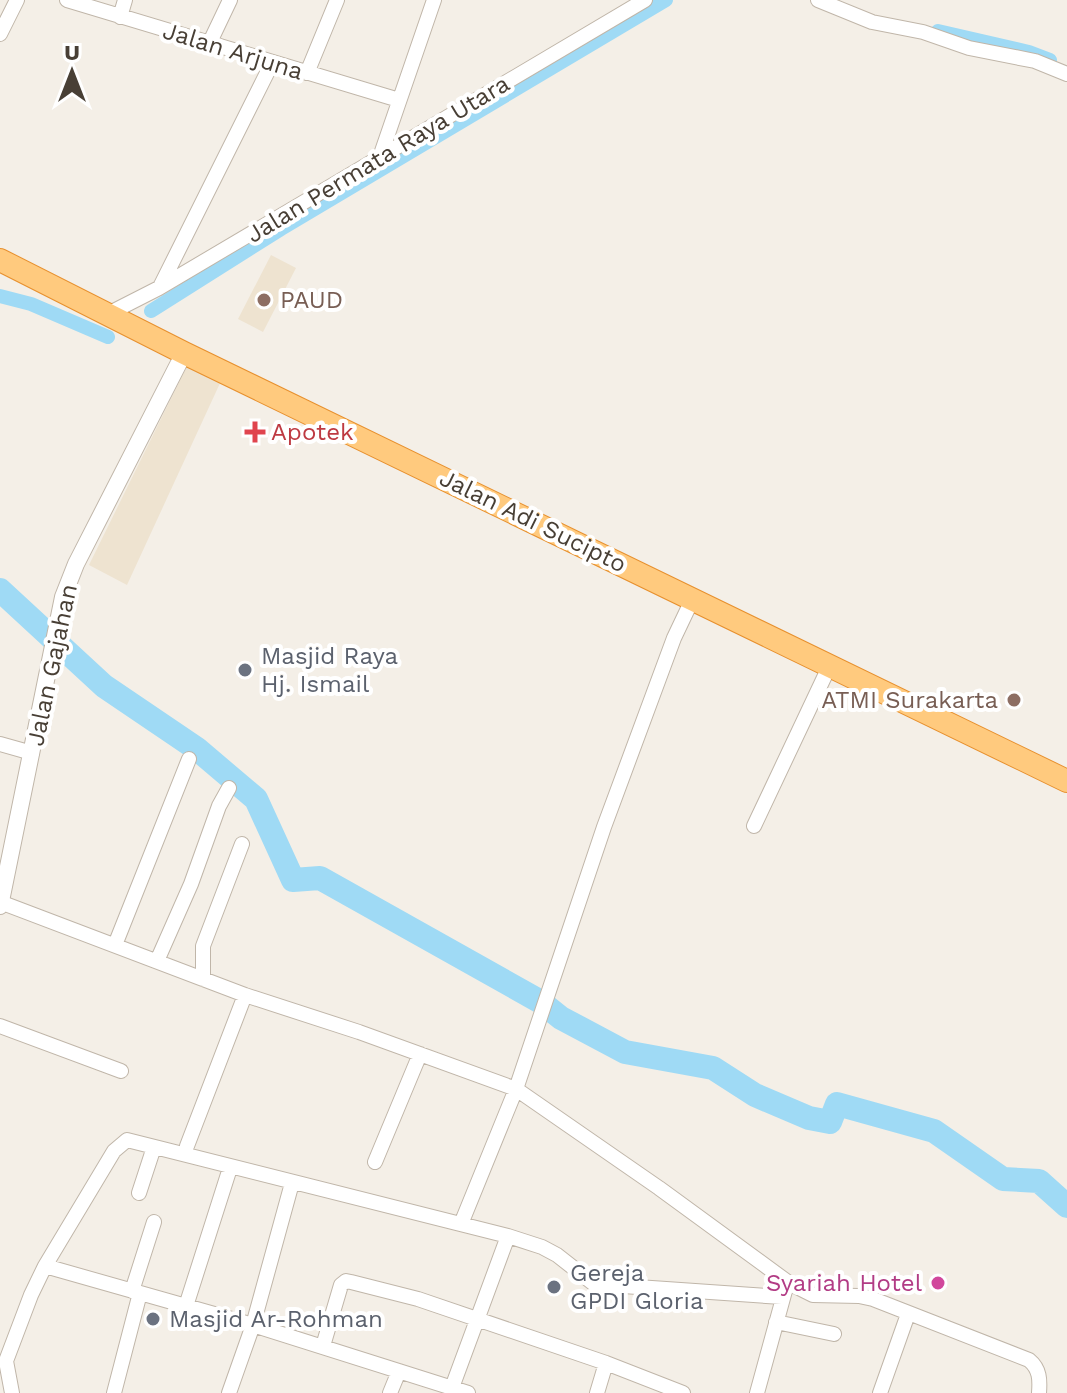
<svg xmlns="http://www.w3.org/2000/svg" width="1067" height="1393" font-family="'Work Sans',sans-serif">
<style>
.education{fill:#eee3d0}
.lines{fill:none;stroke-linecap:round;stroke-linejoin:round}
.canal{stroke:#9fdaf5;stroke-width:14}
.river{stroke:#9fdaf5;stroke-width:24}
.minor-casing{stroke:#c0b6a9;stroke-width:16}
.tertiary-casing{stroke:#c0b6a9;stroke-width:18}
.trunk-casing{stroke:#e7902e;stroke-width:24}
.minor{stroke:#fff;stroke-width:14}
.tertiary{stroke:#fff;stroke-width:16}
.trunk{stroke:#ffca7e;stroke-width:22}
.education-dot{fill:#8d6e63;stroke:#fff;stroke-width:3}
.health-dot{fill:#e0444e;stroke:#fff;stroke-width:3}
.worship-dot{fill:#6b7280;stroke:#fff;stroke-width:3}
.hotel-dot{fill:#d1479c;stroke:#fff;stroke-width:3}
.labels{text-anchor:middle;stroke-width:8;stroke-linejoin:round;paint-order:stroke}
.street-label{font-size:24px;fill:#483f35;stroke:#fff}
.education-label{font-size:24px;fill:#785e54;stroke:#fff;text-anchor:start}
.health-label{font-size:24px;fill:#be3a42;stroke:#fff;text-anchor:start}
.worship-label{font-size:24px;fill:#5b616d;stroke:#fff;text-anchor:start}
.hotel-label{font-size:24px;fill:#b23c85;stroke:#fff;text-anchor:end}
</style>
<rect width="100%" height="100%" fill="#f4efe7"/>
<path class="education" d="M271 255 296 268 263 332 238 319Z
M188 364 221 381 127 585 89 565Z"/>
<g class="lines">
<path class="canal" d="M938 31 1029 52 1050 60
M0 296 31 304 108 337
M151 311 281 229 666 0"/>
<path class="river" d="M0 590 104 686 197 749 256 799 293 880 320 878 541 1002 561 1018 625 1052 713 1068 755 1095 809 1118 830 1122 837 1104 934 1131 1003 1179 1039 1181 1067 1206"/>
<g class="minor-casing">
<path id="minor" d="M67 0 399 100
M818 0 872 22 923 32 969 48 1035 61 1067 74
M120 17 125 0
M0 34 17 0
M210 42 230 0
M307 73 337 0
M380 157 434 0
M161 285 270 67
M108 314 159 288 645 0
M0 744 32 753
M754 826 830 665
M0 902 245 995 359 1032 516 1089 659 1188 789 1283 813 1295 859 1296 873 1299 1029 1360C1040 1369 1040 1380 1039 1393
M115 945 189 759
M157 961 191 884 219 806 229 788
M203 979V946L242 844
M0 1026 121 1071
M187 1146 245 995
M375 1162 420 1054
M139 1193 154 1147
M461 1224 516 1089 604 827 674 638 693 598
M45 1266 253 1325 468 1393
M132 1291 154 1222
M186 1306 230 1168
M776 1322 834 1334
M323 1346 341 1285 346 1281 351 1282 418 1299 606 1363 683 1393
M12 1393 6 1361 31 1295 45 1266 114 1151 127 1140 508 1236 542 1247 557 1255 594 1284 782 1297
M114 1393 140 1293
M229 1393 253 1325 292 1183
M390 1393 399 1371
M450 1393 508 1236
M597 1393 606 1363
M757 1393 785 1291
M880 1393 908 1314"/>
</g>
<g class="tertiary-casing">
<path id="tertiary" d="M0 906 63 597 76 564 184 353"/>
</g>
<g class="trunk-casing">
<path id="trunk" d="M0 260 184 353 1067 781"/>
</g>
<use href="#minor" class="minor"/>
<use href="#tertiary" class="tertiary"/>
<use href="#trunk" class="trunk"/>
</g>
<g class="education-dot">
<circle cx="264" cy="300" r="8"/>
<circle cx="1014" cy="700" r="8"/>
</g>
<path class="health-dot" d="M251 420h8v8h8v8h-8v8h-8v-8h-8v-8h8z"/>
<g class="worship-dot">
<circle cx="245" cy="670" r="8"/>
<circle cx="554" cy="1287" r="8"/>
<circle cx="153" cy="1319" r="8"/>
</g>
<circle class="hotel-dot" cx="938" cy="1283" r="8"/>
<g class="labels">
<g class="street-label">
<text transform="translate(233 51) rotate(17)" y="8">Jalan Arjuna</text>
<text transform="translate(378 159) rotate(-31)" y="8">Jalan Permata Raya Utara</text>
<text transform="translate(533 521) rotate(26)" y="8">Jalan Adi Sucipto</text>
<text transform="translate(52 665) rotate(-78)" y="8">Jalan Gajahan</text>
</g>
<g class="education-label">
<text x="280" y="308">PAUD</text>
<text x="998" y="708" text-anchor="end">ATMI Surakarta</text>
</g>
<g class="health-label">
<text x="271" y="440">Apotek</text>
</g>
<g class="worship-label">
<text x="261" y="664">Masjid Raya<tspan x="261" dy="28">Hj. Ismail</tspan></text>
<text x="570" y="1281">Gereja<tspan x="570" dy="28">GPDI Gloria</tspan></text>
<text x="169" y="1327">Masjid Ar-Rohman</text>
</g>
<g class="hotel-label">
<text x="922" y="1291">Syariah Hotel</text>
</g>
</g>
<g transform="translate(72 72)" stroke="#ffffff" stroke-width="6" paint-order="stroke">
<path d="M0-6L14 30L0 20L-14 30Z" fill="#483f35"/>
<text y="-12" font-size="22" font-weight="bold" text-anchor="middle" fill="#483f35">U</text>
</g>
</svg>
